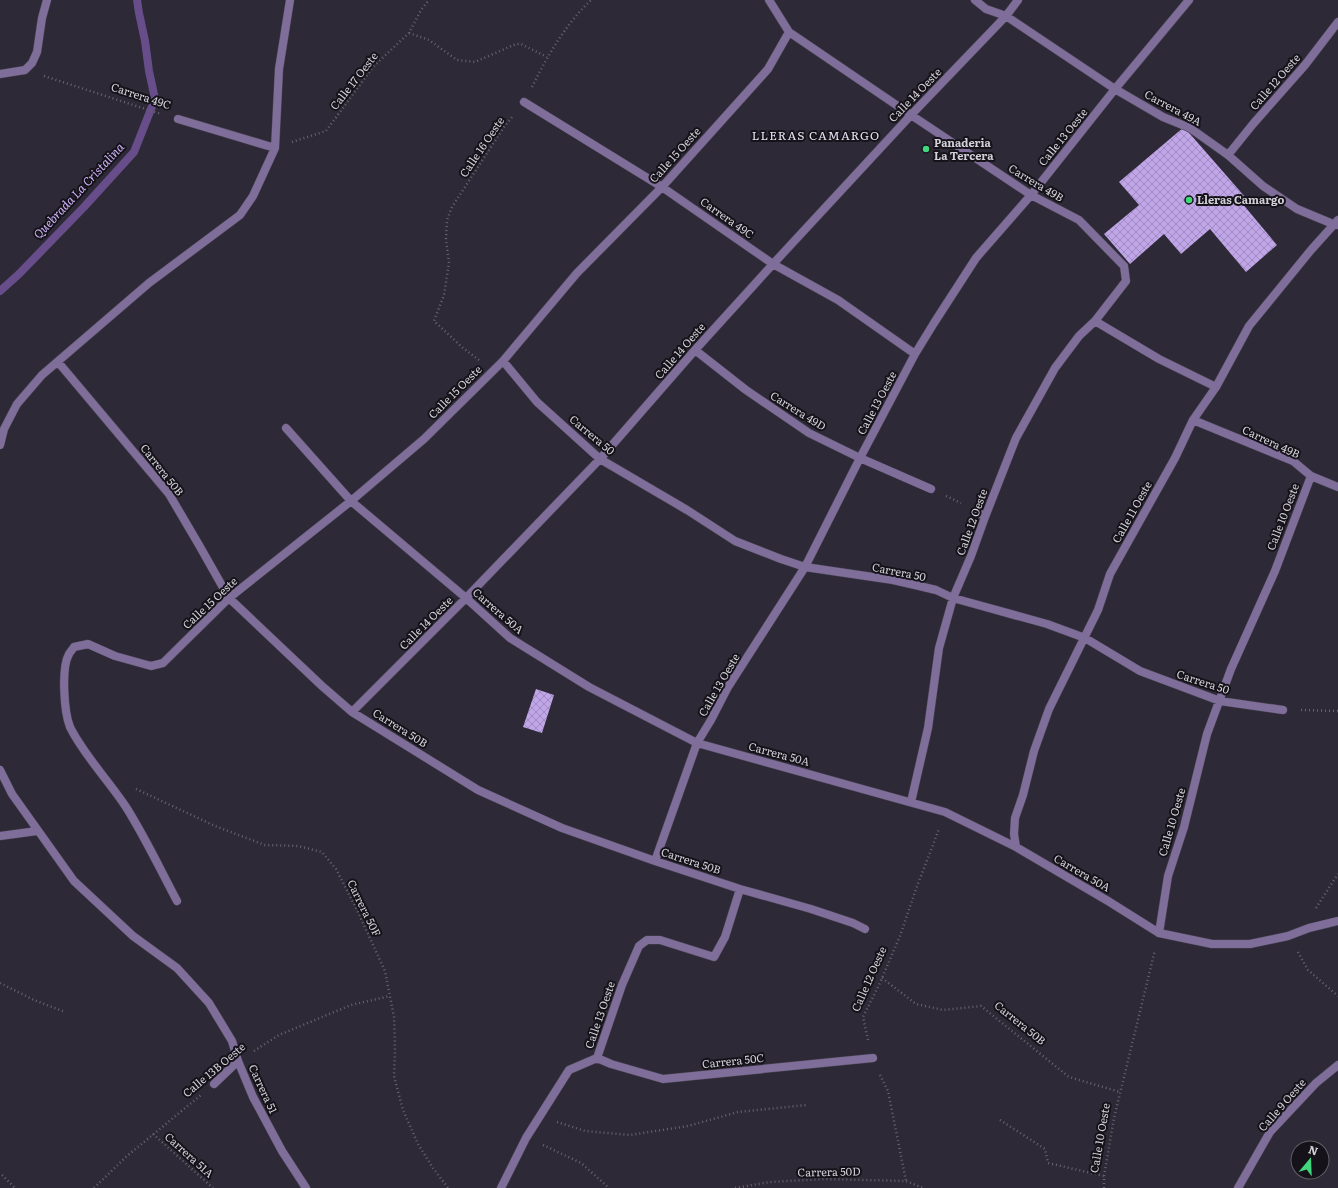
<svg xmlns="http://www.w3.org/2000/svg" width="1338" height="1188" font-family="Literata,serif">
<style>
.lines{fill:none;stroke-linecap:round;stroke-linejoin:round}
.stream{stroke:#674e8a;stroke-width:8}
.building{fill:url(#building-cross-hatch)}
.street-casing{stroke:#484451;stroke-width:9}
.path{stroke:#696471;stroke-width:2.5;stroke-dasharray:1 3;stroke-linecap:butt}
.street{stroke:#7f6d9a;stroke-width:8}
.poi-dot{fill:#41d77c;stroke:#151319;stroke-width:1.5}
.labels{text-anchor:middle;stroke-width:4;stroke-linejoin:round;paint-order:stroke}
.street-label{font-size:11px;fill:#d3d0d9;stroke:#151319}
.poi-label{font-size:11px;font-weight:bold;fill:#d3d0d9;stroke:#151319;text-anchor:start}
.neighbourhood-label{font-size:12px;letter-spacing:1px;fill:#e5dff1;stroke:#151319}
.water-label{font-size:12px;font-style:italic;fill:#ceb2f9;stroke:#151319}
</style>
<defs>
<pattern id="building-cross-hatch" width="8" height="8" patternUnits="userSpaceOnUse"><rect width="8" height="8" fill="#c0a6e9"/><path d="M0 0l8 8M0 8l8-8" fill="none" stroke="#a08cbf"/></pattern>
</defs>
<rect width="100%" height="100%" fill="#2e2937"/>
<g class="lines">
<path class="stream" d="M0 291 19 274 84 207 134 152 155 99 149 71 145 41 139 13 137 0"/>
</g>
<path class="building" d="M1184 127 1246 198 1241 202 1277 245 1246 272 1210 229 1181 254 1164 234 1130 264 1104 234 1139 205 1119 182Z
M536 689 554 695 542 733 523 727Z"/>
<g class="lines">
<g class="street-casing">
<path id="street" d="M769 0 789 32 911 115 1031 195 1079 220 1124 266 1126 281 1095 321 1079 336 1055 368 1016 438 985 517 971 556 953 598 939 648 928 728 911 802
M975 0 986 9 1006 16 1115 89 1163 117 1190 128 1228 155 1263 186 1297 209 1333 224 1338 225
M0 74 25 70 32 63 37 52 42 18 47 0
M524 102 662 187 773 264 838 300 915 354
M178 119 275 148
M1228 155 1253 124 1305 65 1338 22
M1095 321 1159 359 1216 387
M695 350 746 390 809 433 860 458 931 489
M503 361 537 402 600 459 687 510 735 541 781 559 805 567 893 580 915 585 936 590 953 598 1047 624 1085 638 1140 671 1220 701 1283 710
M58 362 169 494 199 545 229 598 322 686 352 712 478 790 562 828 655 861 740 889 811 909 853 923 865 929
M1193 420 1293 461 1311 476 1338 487
M286 428 351 501 466 598 510 638 589 687 697 743 945 812 1016 847 1108 901 1159 933 1212 944H1250L1288 936 1309 928 1338 921
M0 445 4 429 17 404 42 375 149 283 240 215 253 196 275 148 279 69 290 0
M976 511 985 517
M352 712 466 598 600 459 695 350 773 264 911 115 1006 16 1018 0
M0 770 12 794 74 881 133 936 177 968 209 1003 232 1041 238 1061 253 1097 282 1151 306 1188
M0 836 37 831
M1016 847 1014 834 1015 818 1023 795 1034 751 1049 709 1098 610 1110 574 1175 458 1193 420 1216 387 1249 326 1311 250 1338 220
M655 861 697 743 711 720 728 687 805 567 860 458 915 354 934 323 976 258 1031 195 1115 89 1189 0
M177 901C160 869 145 837 126 807 109 781 83 754 70 727 64 712 61 668 69 654 70 652 73 649 74 647L88 644 115 656 151 666 163 663 229 598 351 501 424 439 503 361 577 273 662 187 768 69 789 32
M1159 933 1168 876 1184 827 1207 734 1231 669 1275 571 1311 476
M597 1058 611 1064 663 1079 873 1058
M214 1084 238 1061
M501 1188 526 1138 569 1070 597 1058 622 985 639 946 647 940H660L714 957 725 937 740 889
M1238 1188 1270 1132 1316 1083 1338 1065"/>
</g>
<path class="path" d="M409 33 429 40 457 60 475 62 516 44H521L547 57
M44 76 161 114
M532 87C548 55 565 25 591 0
M292 142 326 131 373 67 409 33 421 10 429 0
M479 360 463 348 434 321 444 295 449 263 446 239 447 220 452 207 504 127 513 116
M946 496 961 503
M1301 710 1338 711
M136 789 215 826 265 845 298 846 322 852 336 869 357 910 385 971 394 1017 395 1048 394 1076 403 1110 418 1144 433 1168 448 1188
M1316 908 1338 874
M1298 952 1308 970 1338 996
M882 978 916 1004 943 1010 981 1006 1069 1077 1120 1092
M0 983 34 1000 65 1012
M868 1040 863 1017 879 985 900 936 916 889 939 829
M254 1051 279 1035 351 1005 390 996
M880 1075 888 1091 906 1181
M1000 1120 1045 1149 1048 1163 1104 1176
M557 1122 585 1131 630 1135 688 1126 738 1112 807 1105
M153 1134 213 1188
M543 1145 581 1163 609 1188
M2 1175 15 1188
M94 1188 127 1156 201 1095
M735 1188 770 1182 824 1179 906 1181 923 1188
M1104 1188V1176L1114 1118 1155 950"/>
<use href="#street" class="street"/>
</g>
<g class="poi-dot">
<circle cx="926" cy="149" r="4"/>
<circle cx="1189" cy="200" r="4"/>
</g>
<g class="labels">
<g class="street-label">
<text transform="translate(354 81) rotate(-52)" y="4">Calle 17 Oeste</text>
<text transform="translate(1275 82) rotate(-49)" y="4">Calle 12 Oeste</text>
<text transform="translate(915 95) rotate(-46)" y="4">Calle 14 Oeste</text>
<text transform="translate(141 96) rotate(18)" y="4">Carrera 49C</text>
<text transform="translate(1173 108) rotate(28)" y="4">Carrera 49A</text>
<text transform="translate(1063 137) rotate(-51)" y="4">Calle 13 Oeste</text>
<text transform="translate(482 147) rotate(-56)" y="4">Calle 16 Oeste</text>
<text transform="translate(675 155) rotate(-48)" y="4">Calle 15 Oeste</text>
<text transform="translate(1036 183) rotate(31)" y="4">Carrera 49B</text>
<text transform="translate(727 218) rotate(35)" y="4">Carrera 49C</text>
<text transform="translate(680 351) rotate(-49)" y="4">Calle 14 Oeste</text>
<text transform="translate(455 392) rotate(-45)" y="4">Calle 15 Oeste</text>
<text transform="translate(877 403) rotate(-62)" y="4">Calle 13 Oeste</text>
<text transform="translate(798 411) rotate(32)" y="4">Carrera 49D</text>
<text transform="translate(592 435) rotate(40)" y="4">Carrera 50</text>
<text transform="translate(1271 442) rotate(25)" y="4">Carrera 49B</text>
<text transform="translate(162 470) rotate(52)" y="4">Carrera 50B</text>
<text transform="translate(1132 512) rotate(-61)" y="4">Calle 11 Oeste</text>
<text transform="translate(1283 517) rotate(-69)" y="4">Calle 10 Oeste</text>
<text transform="translate(972 522) rotate(-70)" y="4">Calle 12 Oeste</text>
<text transform="translate(899 572) rotate(11)" y="4">Carrera 50</text>
<text transform="translate(210 603) rotate(-43)" y="4">Calle 15 Oeste</text>
<text transform="translate(498 611) rotate(41)" y="4">Carrera 50A</text>
<text transform="translate(426 623) rotate(-45)" y="4">Calle 14 Oeste</text>
<text transform="translate(1203 682) rotate(18)" y="4">Carrera 50</text>
<text transform="translate(719 685) rotate(-60)" y="4">Calle 13 Oeste</text>
<text transform="translate(400 728) rotate(32)" y="4">Carrera 50B</text>
<text transform="translate(779 754) rotate(15)" y="4">Carrera 50A</text>
<text transform="translate(1172 822) rotate(-74)" y="4">Calle 10 Oeste</text>
<text transform="translate(691 861) rotate(18)" y="4">Carrera 50B</text>
<text transform="translate(1082 873) rotate(30)" y="4">Carrera 50A</text>
<text transform="translate(364 908) rotate(64)" y="4">Carrera 50F</text>
<text transform="translate(869 979) rotate(-66)" y="4">Calle 12 Oeste</text>
<text transform="translate(600 1015) rotate(-71)" y="4">Calle 13 Oeste</text>
<text transform="translate(1020 1023) rotate(39)" y="4">Carrera 50B</text>
<text transform="translate(733 1061) rotate(-6)" y="4">Carrera 50C</text>
<text transform="translate(214 1070) rotate(-40)" y="4">Calle 13B Oeste</text>
<text transform="translate(263 1089) rotate(65)" y="4">Carrera 51</text>
<text transform="translate(1282 1105) rotate(-49)" y="4">Calle 9 Oeste</text>
<text transform="translate(1100 1138) rotate(-80)" y="4">Calle 10 Oeste</text>
<text transform="translate(189 1155) rotate(42)" y="4">Carrera 51A</text>
<text transform="translate(829 1172) rotate(-1)" y="4">Carrera 50D</text>
</g>
<g class="poi-label">
<text x="934" y="147">Panaderia<tspan x="934" dy="13">La Tercera</tspan></text>
<text x="1197" y="204">Lleras Camargo</text>
</g>
<g class="neighbourhood-label">
<text x="816" y="140">LLERAS CAMARGO</text>
</g>
<g class="water-label">
<text transform="translate(79 191) rotate(-47)" y="4">Quebrada La Cristalina</text>
</g>
</g>
<g transform="translate(1310 1160) rotate(19)"><circle r="19" fill="#151319" stroke="#615f66"/>
<path d="M0-3L7 15L0 10L-7 15Z" fill="#41d77c"/>
<text y="-6" font-size="11" font-weight="bold" text-anchor="middle" fill="#d3d0d9">N</text>
</g>
</svg>
